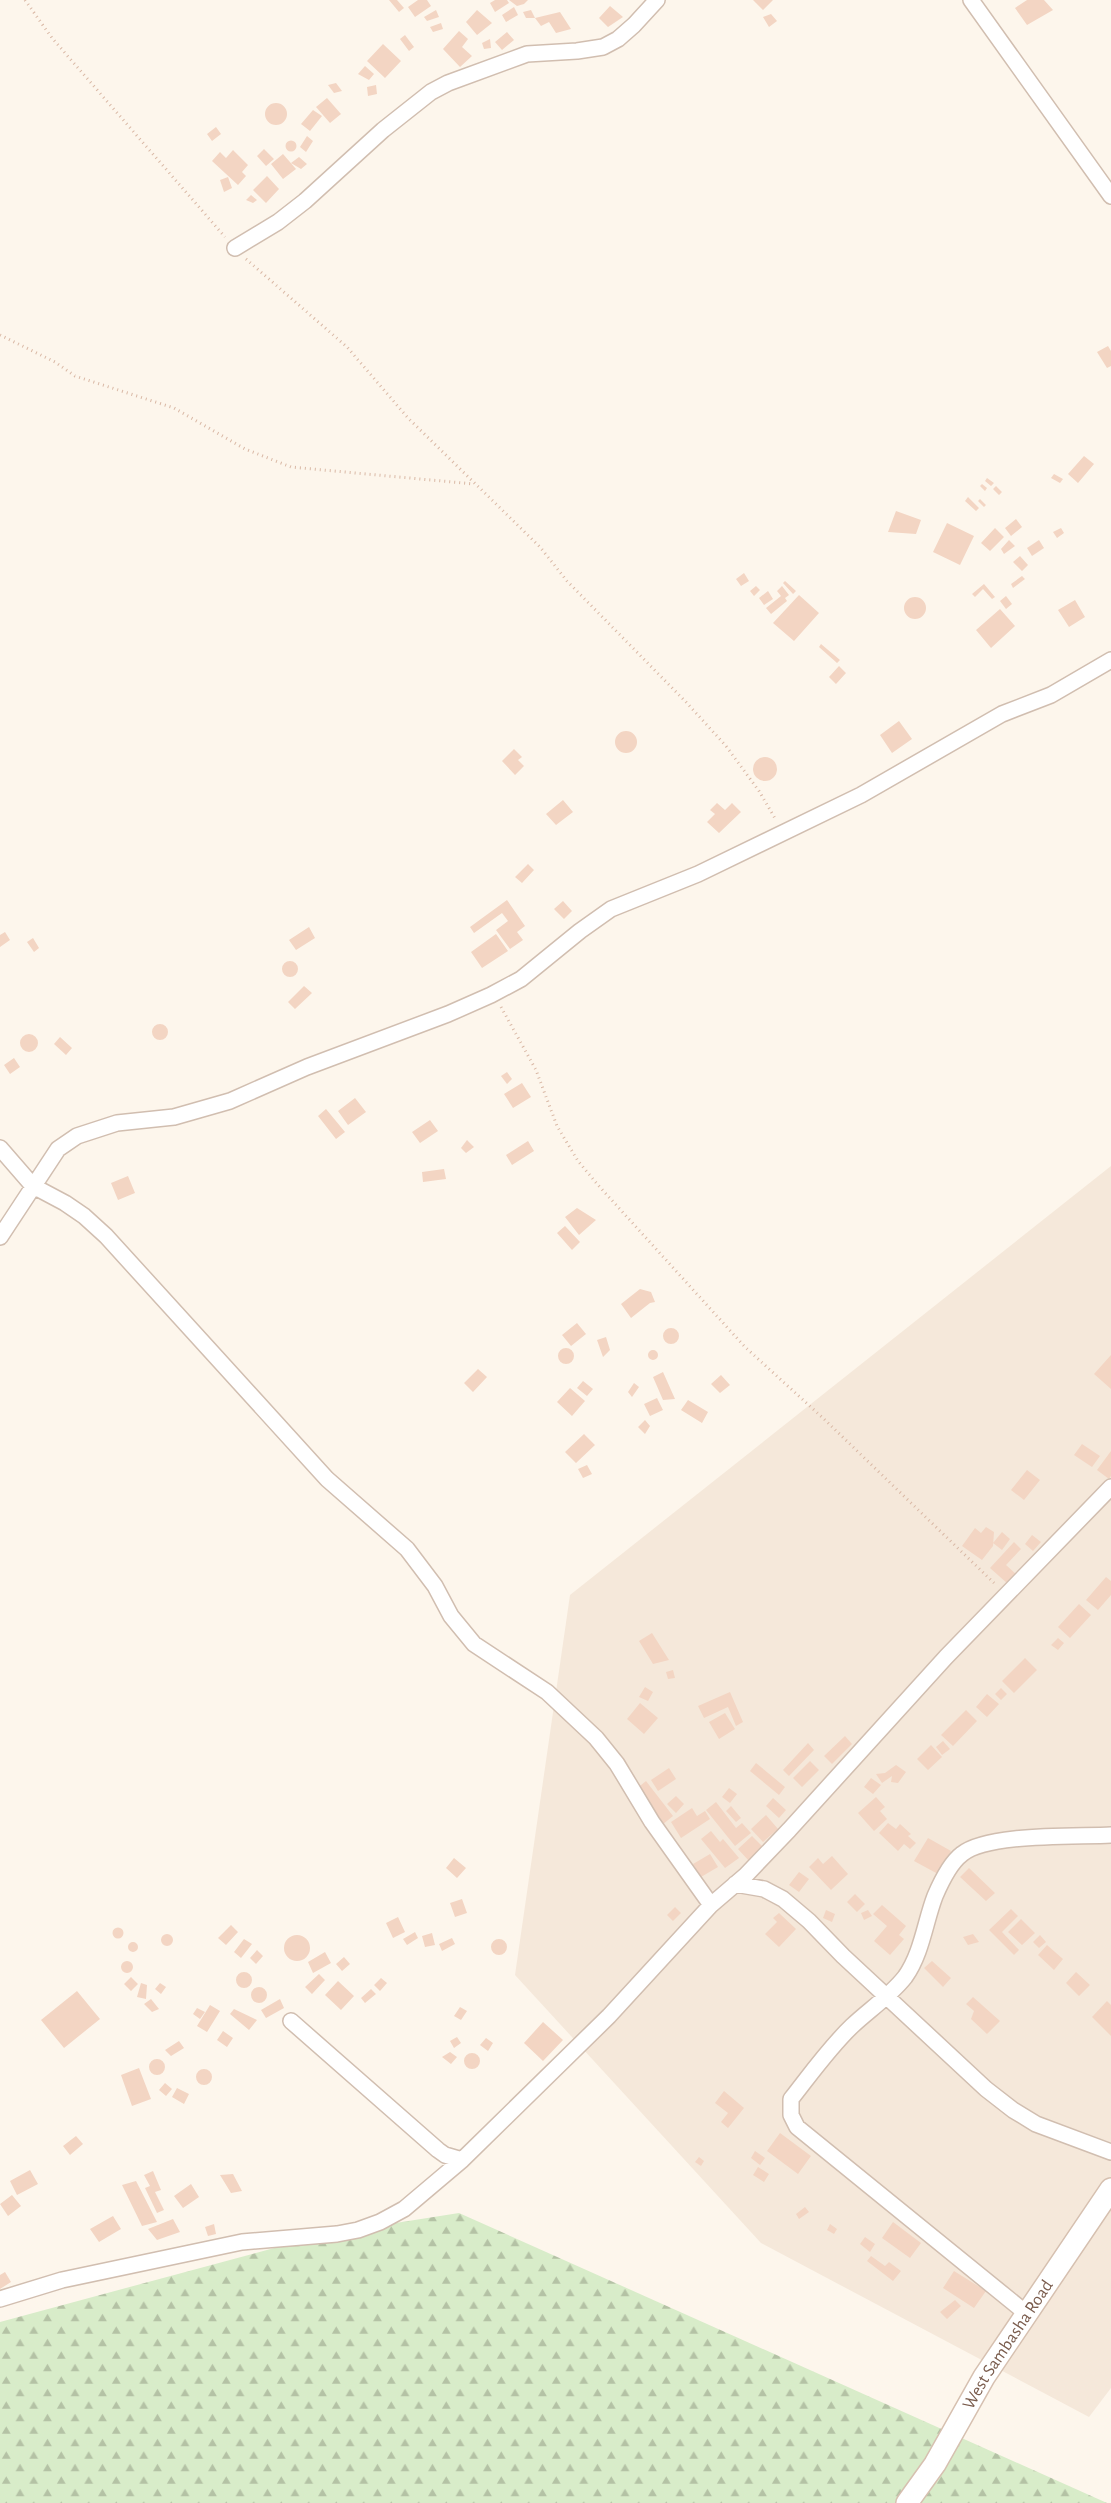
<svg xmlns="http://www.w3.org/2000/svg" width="1111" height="2503" font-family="'Alegreya Sans',sans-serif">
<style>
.residential{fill:#f5e8da}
.forest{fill:url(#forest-firs)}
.building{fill:#f3d5c3}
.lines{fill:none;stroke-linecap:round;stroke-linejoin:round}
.street-casing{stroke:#d1beb0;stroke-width:18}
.secondary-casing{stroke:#d6c0b0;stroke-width:24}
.path{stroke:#d9b8a5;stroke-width:3;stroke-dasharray:1 4;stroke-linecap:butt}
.street{stroke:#fff;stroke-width:15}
.secondary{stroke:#fff;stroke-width:21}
.labels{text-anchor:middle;stroke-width:4;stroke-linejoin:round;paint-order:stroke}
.street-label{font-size:18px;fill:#7a5c4d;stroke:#fffaf3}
</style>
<defs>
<pattern id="forest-firs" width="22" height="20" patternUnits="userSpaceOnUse" patternTransform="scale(1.25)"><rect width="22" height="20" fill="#d8ecc9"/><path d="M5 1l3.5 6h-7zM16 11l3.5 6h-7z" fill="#b4c2a5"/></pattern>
</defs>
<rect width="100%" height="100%" fill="#fdf6ec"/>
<path class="residential" d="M1111 1166V2388L1089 2417 761 2243 515 1975 570 1595Z"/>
<path class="forest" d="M459 2213 1107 2503H0V2322L326 2234Z"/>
<path class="building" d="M389 0H397L404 8 399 12Z
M418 0H427L431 6 415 17 408 7Z
M495 0H507L509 3 495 12 490 3Z
M509 0H528L524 4 517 6Z
M753 0H773L763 10Z
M1027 0H1044L1053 10 1027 25 1015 8Z
M610 6 623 17 608 27 599 18Z
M514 7 518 15 506 22 502 15Z
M436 10 439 17 427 21 424 17Z
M477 10 492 23 477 35 466 22Z
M531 10 535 18 560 12 571 29 556 33 549 22 541 26 535 18H526L523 12Z
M771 14 777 21 769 27 763 17Z
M441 23 443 29 433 32 430 27Z
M459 31 468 39 462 47 472 56 460 67 443 49Z
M507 32 514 40 502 50 495 42Z
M405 35 414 47 409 51 400 39Z
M490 39 491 48 484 49 482 43Z
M383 44 401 61 385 78 367 61Z
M365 66 374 74 369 80 358 74Z
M336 83 342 91 334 93 328 85Z
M376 85 377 94 368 96 367 87Z
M327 98 341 114 330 123 316 107Z
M265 114a11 11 0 1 1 22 0a11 11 0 1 1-22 0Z
M313 110 322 116 310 131 301 124Z
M216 127 221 134 212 141 207 134Z
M307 136 313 141 306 152 300 147Z
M285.5 146a5.5 5.5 0 1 1 11 0a5.5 5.5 0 1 1-11 0Z
M264 149 274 159 266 166 257 156Z
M233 150 248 165 242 172 246 176 238 185 212 161 220 152 226 158Z
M283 154 296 169 283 179 271 164Z
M299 157 307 164 301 169 291 163Z
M267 176 279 189 266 203 253 190Z
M228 177 232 188 224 192 220 180Z
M251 195 257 200 253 203 246 200Z
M1108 346 1111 351V366L1107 368 1097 352Z
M1084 456 1094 464 1078 483 1068 474Z
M1054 474 1063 479 1060 483 1051 478Z
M987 478 994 483 991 486 985 481Z
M982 484 987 488 985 491 980 486Z
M996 486 1002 492 999 495 993 489Z
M968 497 979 508 976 511 965 501Z
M980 499 986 505 984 507 978 501Z
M896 511 921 520 916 534 888 532Z
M1016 519 1022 527 1011 536 1005 528Z
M947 523 974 536 960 565 933 552Z
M995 528 1004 537 990 551 981 543Z
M1061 528 1064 533 1057 538 1053 532Z
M1009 540 1015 546 1004 554 1001 549Z
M1039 540 1044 548 1032 556 1027 548Z
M1020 556 1028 565 1022 571 1013 562Z
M744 573 749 581 741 586 736 579Z
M1022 576 1025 579 1013 588 1011 584Z
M785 581 796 591 793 594 783 583Z
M984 584 995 597 992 599 983 589 975 597 972 594Z
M756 586 760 590 754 596 750 591Z
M782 586 789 595 785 598 787 601 771 614 766 608 781 596 777 591Z
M768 591 773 599 764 605 759 598Z
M799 595 819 613 794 641 773 623Z
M1006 596 1012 604 1006 609 1000 601Z
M904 608a11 11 0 1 1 22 0a11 11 0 1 1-22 0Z
M1075 600 1085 617 1069 627 1058 610Z
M1000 609 1015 626 991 648 976 630Z
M821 644 840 660 837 663 819 647Z
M839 666 846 673 836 684 829 677Z
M899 721 912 739 892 753 880 735Z
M615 742a11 11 0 1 1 22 0a11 11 0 1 1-22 0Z
M514 749 522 757 518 760 524 766 515 775 502 761Z
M753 769a12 12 0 1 1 24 0a12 12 0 1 1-24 0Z
M563 800 573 812 556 825 546 814Z
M717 803 725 810 732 803 741 812 719 833 707 822 715 814 710 810Z
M528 864 534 870 522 883 515 877Z
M507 900 525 926 517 932 523 940 510 949 496 930 508 921 502 913 474 933 470 927Z
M563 901 572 911 564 919 554 909Z
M309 927 315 938 296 950 289 940Z
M5 932 10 940 0 947V935Z
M496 934 508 951 482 968 471 952Z
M33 938 39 948 34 952 27 942Z
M282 969a8 8 0 1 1 16 0a8 8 0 1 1-16 0Z
M304 986 312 993 295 1009 288 1002Z
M152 1032a8 8 0 1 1 16 0a8 8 0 1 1-16 0Z
M20 1043a9 9 0 1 1 18 0a9 9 0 1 1-18 0Z
M60 1037 72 1048 66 1055 54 1044Z
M14 1058 20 1067 10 1074 4 1065Z
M507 1072 512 1079 507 1084 501 1076Z
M522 1083 531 1097 513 1108 504 1094Z
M355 1098 366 1112 348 1125 338 1111Z
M326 1109 345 1132 336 1139 318 1116Z
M430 1120 438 1131 420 1143 412 1132Z
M467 1140 474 1147 466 1153 461 1148Z
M528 1141 534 1151 512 1165 506 1155Z
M444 1169 446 1179 423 1182 422 1172Z
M128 1176 135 1193 118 1200 111 1183Z
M577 1208 596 1220 579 1235 565 1217Z
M565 1226 580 1242 572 1250 557 1233Z
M640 1289 651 1292 655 1302 650 1303 631 1318 621 1304Z
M577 1323 586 1334 571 1346 562 1335Z
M663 1336a8 8 0 1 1 16 0a8 8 0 1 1-16 0Z
M606 1337 610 1350 603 1357 597 1340Z
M558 1356a8 8 0 1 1 16 0a8 8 0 1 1-16 0Z
M648 1355a5 5 0 1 1 10 0a5 5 0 1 1-10 0Z
M1111 1355V1389L1094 1374Z
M478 1369 487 1377 473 1392 464 1383Z
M663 1372 675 1399 663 1400 653 1377Z
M721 1375 730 1385 720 1393 711 1384Z
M583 1381 593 1389 587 1396 577 1388Z
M634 1383 639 1387 632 1397 628 1392Z
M570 1388 585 1401 572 1416 557 1402Z
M657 1398 663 1410 650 1416 644 1404Z
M688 1400 708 1412 702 1423 681 1410Z
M645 1420 650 1426 645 1434 638 1427Z
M584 1434 595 1445 576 1463 565 1452Z
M1082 1444 1100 1456 1092 1467 1074 1455Z
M1111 1451V1476L1109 1479 1097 1470Z
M587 1465 592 1474 583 1478 578 1469Z
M1027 1470 1040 1480 1024 1500 1011 1490Z
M986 1527 994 1532 993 1546 982 1560 962 1546 975 1528 981 1533Z
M1002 1532 1010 1539 1002 1550 993 1543Z
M1032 1535 1041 1542 1033 1551 1025 1544Z
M1014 1542 1021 1549 1006 1565 1017 1575 1008 1584 990 1568Z
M1106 1577 1111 1581V1595L1098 1610 1086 1600Z
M1079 1604 1091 1615 1070 1638 1058 1627Z
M652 1633 669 1660 653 1664 639 1641Z
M1058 1638 1064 1643 1058 1650 1051 1645Z
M1025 1658 1037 1670 1014 1693 1002 1681Z
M673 1670 675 1678 668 1679 666 1672Z
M645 1687 653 1692 648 1701 639 1697Z
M1001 1688 1007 1694 1001 1700 995 1694Z
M730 1692 743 1722 736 1726 728 1707 704 1718 698 1706Z
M987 1694 999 1704 987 1717 976 1707Z
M640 1703 658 1718 644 1734 627 1719Z
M966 1710 977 1721 953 1746 941 1735Z
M725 1713 735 1729 719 1739 709 1722Z
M845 1736 852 1744 832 1764 824 1756Z
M943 1741 950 1749 942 1755 936 1747Z
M808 1743 814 1750 789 1776 783 1770Z
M931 1745 942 1757 928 1770 917 1759Z
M810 1761 819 1770 802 1787 793 1778Z
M756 1763 785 1787 779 1795 750 1771Z
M896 1765 906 1772 898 1783 891 1782 892 1776 882 1783 876 1774 885 1773Z
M669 1768 676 1779 658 1791 651 1780Z
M871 1778 881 1785 873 1794 864 1787Z
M646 1781 673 1816 662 1825 635 1790Z
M729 1788 737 1794 730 1803 722 1797Z
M676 1796 684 1804 676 1813 667 1804Z
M876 1797 885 1807 880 1811 887 1819 874 1831 858 1813Z
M773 1798 786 1810 779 1818 766 1806Z
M716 1802 736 1828 742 1823 751 1833 735 1846 706 1810Z
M731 1806 741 1818 736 1822 726 1811Z
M692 1808 697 1816 705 1811 710 1819 681 1838 671 1822Z
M766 1815 778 1829 763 1842 751 1829Z
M888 1823 896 1829 900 1824 911 1834 908 1836 916 1843 910 1849 904 1844 898 1851 879 1833Z
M711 1831 720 1842 723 1839 739 1858 725 1868 701 1839Z
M752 1836 763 1847 749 1861 738 1849Z
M928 1838 951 1851 938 1874 914 1861Z
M710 1854 718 1867 701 1877 693 1864Z
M832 1856 848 1874 831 1890 809 1867 818 1858 823 1864Z
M454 1858 466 1868 457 1878 446 1868Z
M969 1868 995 1893 986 1901 960 1877Z
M799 1872 809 1879 799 1892 789 1885Z
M855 1894 865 1904 857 1912 847 1902Z
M462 1899 467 1913 455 1917 450 1903Z
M882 1905 906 1926 899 1935 904 1939 890 1955 874 1941 887 1926 873 1914Z
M675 1907 681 1913 673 1921 667 1915Z
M1011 1909 1018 1916 1002 1932 1019 1950 1014 1955 989 1930Z
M826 1910 835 1914 832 1922 823 1918Z
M868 1910 872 1916 864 1920 861 1913Z
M779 1913 796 1929 779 1947 765 1934 777 1922 773 1918Z
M398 1917 405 1932 393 1938 386 1923Z
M1021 1919 1035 1933 1022 1945 1008 1932Z
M231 1925 238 1932 226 1945 218 1938Z
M112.5 1933a5.5 5.5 0 1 1 11 0a5.5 5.5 0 1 1-11 0Z
M415 1932 418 1938 407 1945 403 1939Z
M432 1933 435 1945 425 1947 422 1936Z
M161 1940a6 6 0 1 1 12 0a6 6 0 1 1-12 0Z
M973 1934 979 1942 968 1945 963 1937Z
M1040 1935 1046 1942 1039 1948 1033 1942Z
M284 1948a13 13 0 1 1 26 0a13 13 0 1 1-26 0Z
M452 1938 455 1944 442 1951 439 1944Z
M491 1947a8 8 0 1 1 16 0a8 8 0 1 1-16 0Z
M244 1939 252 1944 241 1958 234 1952Z
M128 1947a5 5 0 1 1 10 0a5 5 0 1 1-10 0Z
M1047 1945 1063 1959 1054 1970 1038 1955Z
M257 1950 263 1956 256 1964 250 1958Z
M325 1952 331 1963 313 1973 308 1962Z
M344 1957 350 1964 342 1971 336 1964Z
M932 1961 951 1978 943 1987 924 1968Z
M121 1967a6 6 0 1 1 12 0a6 6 0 1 1-12 0Z
M236 1980a8 8 0 1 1 16 0a8 8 0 1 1-16 0Z
M1076 1972 1090 1985 1079 1996 1066 1983Z
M319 1974 325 1980 312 1994 305 1987Z
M131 1977 138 1984 131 1991 124 1984Z
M381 1978 387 1983 380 1991 374 1985Z
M338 1981 354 1996 341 2010 325 1995Z
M141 1983 147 1985 146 1999 137 1997Z
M160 1983 166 1987 161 1994 155 1989Z
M251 1995a8 8 0 1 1 16 0a8 8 0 1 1-16 0Z
M371 1989 376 1994 365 2003 361 1998Z
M77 1991 100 2019 64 2048 41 2020Z
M973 1997 1000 2021 987 2034 971 2019 974 2011 966 2004Z
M151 1999 159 2009 152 2012 144 2004Z
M280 1999 284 2008 266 2018 261 2010Z
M1107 2001 1111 2005V2036L1092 2017Z
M210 2005 220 2011 207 2032 197 2026Z
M460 2007 467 2011 461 2020 454 2016Z
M197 2008 205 2012 200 2019 193 2014Z
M234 2009 257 2020 249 2030 230 2014Z
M543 2022 563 2040 543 2061 524 2043Z
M223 2031 233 2038 227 2047 217 2040Z
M457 2037 461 2043 454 2048 450 2041Z
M486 2038 493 2043 488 2051 480 2045Z
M179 2041 184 2048 171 2056 165 2050Z
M450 2052 457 2057 451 2064 442 2057Z
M464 2061a8 8 0 1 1 16 0a8 8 0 1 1-16 0Z
M149 2067a8 8 0 1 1 16 0a8 8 0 1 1-16 0Z
M139 2068 151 2099 132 2106 121 2075Z
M196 2077a8 8 0 1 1 16 0a8 8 0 1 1-16 0Z
M165 2083 172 2089 166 2096 159 2090Z
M177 2088 189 2094 184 2104 172 2097Z
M724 2091 744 2108 728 2128 721 2122 728 2113 715 2103Z
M780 2133 811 2156 798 2174 767 2151Z
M76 2136 83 2144 70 2155 63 2146Z
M755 2151 765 2158 760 2165 751 2158Z
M699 2157 704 2161 701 2166 695 2162Z
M758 2167 769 2174 764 2182 753 2175Z
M30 2170 38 2184 17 2195 10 2181Z
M153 2171 161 2190 155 2192 164 2210 157 2213 145 2188 150 2186 144 2175Z
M233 2174 242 2191 231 2193 220 2175Z
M136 2181 157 2222 142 2226 122 2185Z
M191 2184 199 2197 183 2208 174 2196Z
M12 2195 21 2206 8 2216 0 2204Z
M805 2207 809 2212 799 2219 796 2214Z
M113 2216 121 2229 99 2242 90 2229Z
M173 2219 180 2232 157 2240 148 2229Z
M893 2222 921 2243 910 2258 882 2238Z
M214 2224 216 2234 208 2236 205 2227Z
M830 2224 837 2229 834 2234 827 2230Z
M865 2237 875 2244 870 2252 860 2244Z
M871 2256 885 2266 889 2262 901 2271 893 2281 867 2261Z
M954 2271 986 2291 974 2308 943 2288Z
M5 2272 11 2282 0 2289V2275Z
M955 2300 961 2306 947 2319 940 2312Z"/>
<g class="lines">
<g class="street-casing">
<path id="street" d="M971 0 1111 196
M235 248 278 222 305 201 383 130 431 92 448 83 527 54 577 51 603 47 618 39 634 25 657 0
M0 1148 33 1186 65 1203 84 1216 106 1236 327 1479 407 1549 435 1586 451 1616 474 1644 547 1692 596 1738 617 1764 652 1822 711 1905
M0 1237 58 1149 77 1136 117 1123 174 1117 230 1101 307 1067 448 1014 491 995 521 979 580 931 611 909 698 874 861 795 1002 714 1051 695 1111 660
M735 1884 764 1889 783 1899 809 1921 843 1956 986 2089 1013 2110 1036 2124 1111 2152
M291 2021 438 2150 445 2155 462 2160
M0 2299 62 2280 242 2242 337 2234 358 2230 380 2222 404 2209 462 2160 609 2016 711 1905 746 1875 789 1830 946 1657 1111 1487
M1026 2313 797 2127 791 2115V2099C810 2075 829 2048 852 2026 869 2010 890 1996 905 1977 922 1953 925 1922 935 1896 941 1882 950 1863 962 1854 988 1833 1076 1837 1111 1835"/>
</g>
<g class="secondary-casing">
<g id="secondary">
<path id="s1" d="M907 2503 935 2464 984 2377 1111 2189"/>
</g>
</g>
<path class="path" d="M25 0 52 38 225 237
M246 259 347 347 408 418 540 547 567 581 686 702 726 746 759 791 776 820
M0 335 55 362 75 376 174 408 245 449 291 467 474 484
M501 1007 536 1070 557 1126 578 1161 598 1185 745 1347 824 1419 994 1583"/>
<use href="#street" class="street"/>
<use href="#secondary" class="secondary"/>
</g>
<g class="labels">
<g class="street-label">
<text dy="6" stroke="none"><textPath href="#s1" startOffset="188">West Sambasha Road</textPath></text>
</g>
</g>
</svg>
